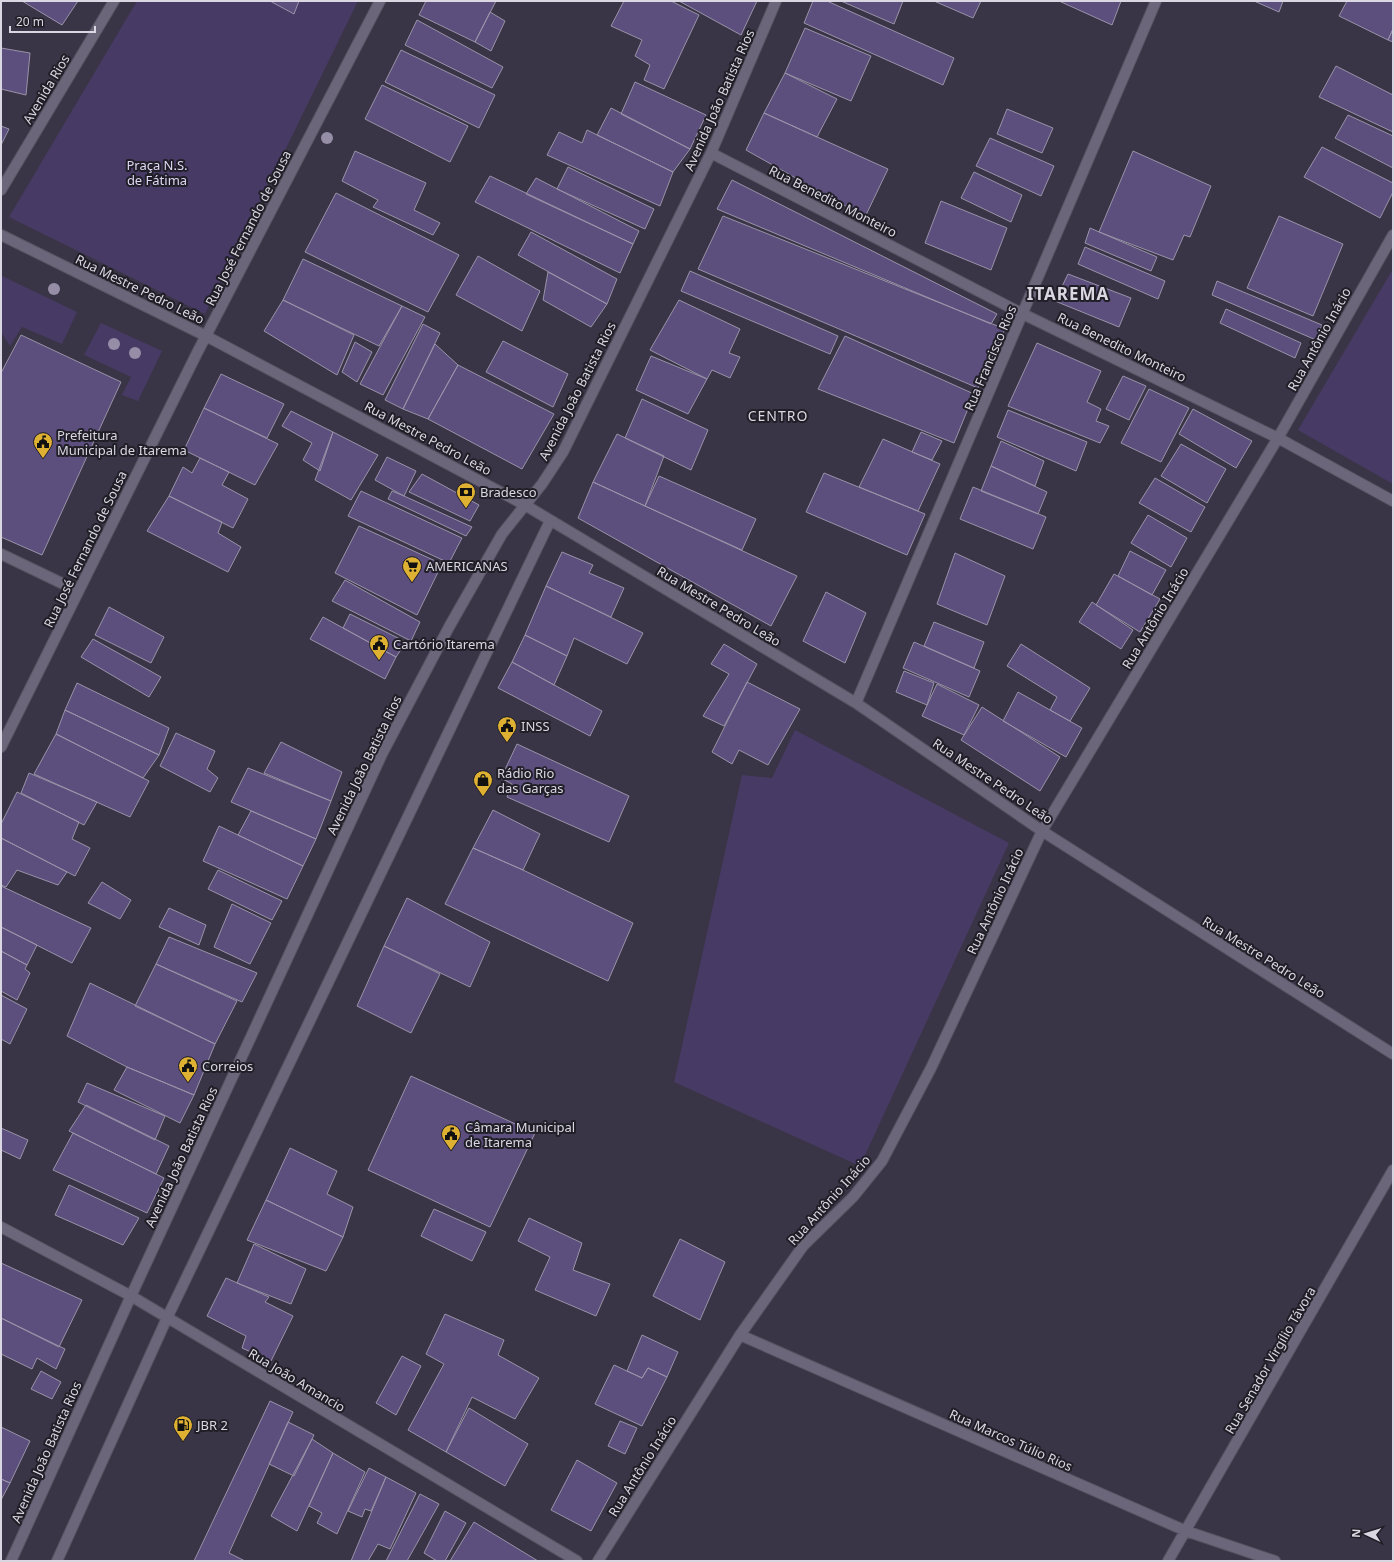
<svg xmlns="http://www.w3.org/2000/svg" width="1394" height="1562" font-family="'Noto Sans',sans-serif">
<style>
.green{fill:#473a64}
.building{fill:#5d4f7d;stroke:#9893a8}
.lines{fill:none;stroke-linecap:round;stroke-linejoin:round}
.minor-casing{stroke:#585463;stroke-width:12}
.minor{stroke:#6c667a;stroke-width:10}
.tree{fill:#958ea6}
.labels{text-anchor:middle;stroke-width:4;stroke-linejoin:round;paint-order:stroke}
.street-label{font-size:13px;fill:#dad7e3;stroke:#201e26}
.park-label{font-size:13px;fill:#dfd7f5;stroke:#201e26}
.poi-label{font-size:13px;fill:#dad7e3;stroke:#201e26;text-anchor:start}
.neighbourhood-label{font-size:14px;letter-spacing:1px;fill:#dad7e3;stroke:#201e26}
.district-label{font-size:17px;font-weight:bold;letter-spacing:1px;fill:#dad7e3;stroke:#201e26}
</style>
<rect width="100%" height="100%" fill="#3a3546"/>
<path class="green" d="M137 1H358L205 314 9 217Z
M1393 269V484L1298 430Z
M2 276 77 312 62 344 22 327 10 346 1 332Z
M101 323 162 351 138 401 122 395 131 377 84 355Z
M795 730 1009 843 860 1166 674 1082 742 775 772 778Z"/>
<path class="building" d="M22 1H78L62 25Z
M270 1H299L294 14Z
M426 1H496L475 42 419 15Z
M624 1H671L699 15 664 89 644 80 650 65 635 56 642 40 611 26Z
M679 1H757L741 35Z
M813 1H827L954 58 943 85 804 23Z
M841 1H903L894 24Z
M934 1H981L973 18Z
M1059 1H1121L1112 25Z
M1254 1H1283L1279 12Z
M1347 1H1393V29L1388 40 1339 16Z
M490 12 505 21 491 51 475 42Z
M417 20 503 67 492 88 405 45Z
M805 28 871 56 851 101 785 73Z
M1393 29V42L1388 40Z
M1 48 30 53 26 95 1 89Z
M401 50 495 95 479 128 385 82Z
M1336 66 1393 95V132L1319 97Z
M785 73 837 99 817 137 764 113Z
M635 82 706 115 690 149 621 114Z
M382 85 468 126 450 162 365 119Z
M611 108 690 149 673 172 597 135Z
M1007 109 1053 128 1042 153 997 134Z
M764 113 888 169 865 217 746 150Z
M1348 115 1393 136V168L1335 138Z
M1 126 9 129 1 145Z
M587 130 673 172 660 206 547 155 559 132 582 143Z
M990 138 1054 166 1041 196 976 166Z
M1322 147 1393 183V192L1380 218 1304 177Z
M355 151 426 183 414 210 440 223 433 235 373 207 378 200 342 181Z
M1133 151 1211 186 1190 237 1184 235 1173 260 1099 232Z
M568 167 654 209 645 229 557 189Z
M974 172 1022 195 1011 222 961 198Z
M490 176 633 244 620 273 475 202Z
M536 178 639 231 633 244 526 194Z
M732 180 997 314 991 324 717 209Z
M336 193 459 255 428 312 305 252Z
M941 201 1007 228 991 270 925 243Z
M723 216 1005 329 978 388 698 269Z
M1279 216 1343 244 1313 316 1247 288Z
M1090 228 1157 257 1151 271 1085 243Z
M531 232 617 279 607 304 518 255Z
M1085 247 1165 281 1158 299 1078 264Z
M478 256 540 291 522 331 456 295Z
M303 259 402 306 379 346 283 300Z
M690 271 838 336 830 354 681 291Z
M548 272 607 304 591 327 543 300Z
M1068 274 1131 298 1119 327 1055 301Z
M1217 281 1322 325 1316 340 1212 295Z
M283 300 354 335 337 375 264 331Z
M679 300 740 329 729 353 740 357 730 378 712 370 707 379 650 350Z
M402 306 425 317 383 395 360 384Z
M1226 309 1301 343 1295 358 1220 323Z
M423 324 440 333 403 409 385 400Z
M21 335 121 382 42 555 1 537V373Z
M845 336 974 394 954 443 818 389Z
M503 341 568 374 553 407 486 372Z
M355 342 372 352 357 382 342 372Z
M1037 343 1101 371 1087 402 1101 409 1096 421 1109 426 1100 443 1008 406Z
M435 344 458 365 428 419 403 409Z
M651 356 707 379 688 414 636 390Z
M458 365 554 414 522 469 428 419Z
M221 374 284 404 267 438 204 408Z
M1123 376 1146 386 1129 420 1106 409Z
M1149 389 1189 408 1161 462 1121 443Z
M642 399 708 430 691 470 625 438Z
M204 408 278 444 255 485 184 450Z
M1193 409 1252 441 1236 468 1179 434Z
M1008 410 1087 442 1076 471 997 437Z
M291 411 333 432 320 471 303 460 312 443 282 426Z
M333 432 378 455 351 500 315 480Z
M921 432 942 441 932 460 912 452Z
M617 434 664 456 645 506 593 482Z
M883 439 940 464 918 511 859 487Z
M1001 441 1044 461 1035 486 991 466Z
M1181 444 1226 469 1207 503 1161 476Z
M387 457 416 471 404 496 375 480Z
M200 458 229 472 222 485 248 499 233 528 169 496 183 467 192 473Z
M991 466 1047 492 1038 514 981 491Z
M824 473 925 514 907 555 806 512Z
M422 474 479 505 470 521 409 492Z
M659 476 756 519 742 550 645 506Z
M1155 478 1205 507 1191 532 1139 503Z
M593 482 797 576 771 626 578 518Z
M973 487 1046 517 1033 549 960 519Z
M361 491 462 538 449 563 348 516Z
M392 491 404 496 472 527 466 536 388 499Z
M169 496 222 522 218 533 241 547 228 572 147 531Z
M1148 515 1187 538 1171 567 1131 543Z
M359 526 442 564 417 615 335 573Z
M1130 551 1166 570 1152 595 1118 576Z
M562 552 593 565 589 573 624 588 611 617 546 586Z
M955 553 1005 576 987 625 937 604Z
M1114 574 1160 599 1140 632 1096 605Z
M345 580 420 622 411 641 332 601Z
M546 586 643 633 627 664 574 638 567 656 525 635Z
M826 592 866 613 845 663 803 641Z
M1092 602 1133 630 1121 649 1079 622Z
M109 607 164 637 151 663 95 635Z
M350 614 406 642 396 657 343 628Z
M323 617 396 657 385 679 310 639Z
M934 622 984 642 974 668 924 646Z
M525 635 567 656 554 685 512 662Z
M93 639 161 677 149 697 81 657Z
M914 642 980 671 969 697 903 668Z
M724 644 757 664 724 726 703 716 729 674 711 664Z
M1021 644 1090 688 1070 721 1050 710 1057 697 1007 666Z
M512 662 602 711 590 736 498 688Z
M904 671 934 683 927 705 896 692Z
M747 682 800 709 768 765 739 750 732 764 712 752Z
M77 683 169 728 159 755 65 710Z
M937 684 979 705 964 735 922 716Z
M1018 692 1082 728 1066 757 1003 721Z
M982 707 1060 757 1040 791 961 740Z
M65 710 159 755 143 778 56 734Z
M176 733 215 751 207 769 218 778 210 792 160 766Z
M56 734 149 781 130 817 34 774Z
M281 742 342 772 331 801 264 773Z
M517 744 629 796 609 842 507 797 512 784 501 778Z
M248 768 331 801 316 839 231 802Z
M29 773 97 802 84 825 21 793Z
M17 792 79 822 72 839 90 848 75 876 1 838V824Z
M493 810 540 834 523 870 473 848Z
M251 811 316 839 303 866 238 835Z
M219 826 303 866 287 899 203 861Z
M1 838 67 872 58 885 17 870 6 887 1 885Z
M473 848 523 870 633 923 608 981 445 904Z
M218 870 282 901 272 920 208 889Z
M102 882 131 900 120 919 88 903Z
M1 886 91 928 72 963 1 927Z
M407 898 490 942 470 987 384 946Z
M232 904 271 923 250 964 214 947Z
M169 908 206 925 199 945 159 927Z
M1 927 37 945 27 965 1 951Z
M169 937 257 973 242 1002 156 964Z
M384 946 440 974 411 1033 357 1006Z
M1 951 27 965 25 969 30 973 17 1000 1 991Z
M156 964 237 1001 215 1044 135 1006Z
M90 983 215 1044 194 1095 127 1067 67 1036Z
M1 995 27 1009 10 1044 1 1039Z
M127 1067 194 1095 180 1123 114 1090Z
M411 1076 535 1133 490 1227 368 1170Z
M87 1083 165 1116 155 1140 78 1102Z
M86 1105 169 1146 156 1174 69 1131Z
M1 1128 28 1140 20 1159 1 1150Z
M73 1133 164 1178 147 1213 53 1170Z
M290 1148 337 1171 327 1194 353 1207 343 1237 266 1200Z
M69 1185 139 1218 123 1245 55 1215Z
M266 1200 343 1237 326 1271 247 1240Z
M434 1209 486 1232 472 1261 421 1236Z
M529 1218 582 1243 573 1270 610 1284 596 1316 535 1290 550 1257 518 1241Z
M680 1239 725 1262 700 1320 653 1296Z
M254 1244 306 1269 291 1304 237 1283Z
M1 1263 82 1300 59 1347 1 1318Z
M226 1278 269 1297 265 1302 293 1316 271 1361 242 1348 246 1336 207 1316Z
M445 1314 504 1340 498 1355 539 1378 515 1419 472 1397 446 1452 408 1430 444 1364 426 1354Z
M1 1318 65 1349 56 1369 37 1358 32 1369 1 1354Z
M642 1335 678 1352 667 1377 648 1368 642 1378 627 1371Z
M402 1356 421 1366 396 1415 376 1403Z
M614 1365 642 1378 648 1368 667 1377 642 1426 595 1404Z
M41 1371 61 1382 52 1399 31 1389Z
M270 1401 293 1412 229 1553 245 1561H194Z
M469 1408 528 1444 505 1486 446 1452Z
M620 1421 637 1428 625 1454 608 1446Z
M288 1422 314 1435 294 1476 269 1464Z
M1 1427 30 1441 10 1483 1 1479Z
M312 1439 333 1453 297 1531 271 1516Z
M333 1453 365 1472 337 1534 317 1523 322 1513 309 1506Z
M577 1460 617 1483 591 1531 551 1510Z
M369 1468 386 1477 371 1511 365 1509 362 1517 348 1511Z
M386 1477 416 1493 390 1549 378 1544 368 1561H351Z
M1 1479 10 1483 1 1500Z
M420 1494 439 1504 407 1561H386Z
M445 1511 466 1523 445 1561H437L424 1553Z
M474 1522 538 1561H450Z"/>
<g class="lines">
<g class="minor-casing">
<path id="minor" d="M711 153 1023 314 1278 438 1393 501
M1 190 114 1
M1 235 206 336 525 505 856 703 1042 831 1393 1054
M1 554 78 591
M856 703 1156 1
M1 747 197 353 380 1
M1 1227 131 1296 577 1561
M740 1335 1186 1531 1275 1561
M11 1561 131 1296 382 754 449 627 502 534 542 484 563 452 711 153 776 1
M57 1561 167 1318 550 521
M598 1561 740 1335 803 1246 853 1197 882 1161 931 1068 1042 831 1278 438 1393 235
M1168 1561 1393 1170"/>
</g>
<use href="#minor" class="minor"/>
</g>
<g class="tree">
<circle cx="327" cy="138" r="6"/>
<circle cx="54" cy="289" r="6"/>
<circle cx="114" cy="344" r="6"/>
<circle cx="135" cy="353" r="6"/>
</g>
<defs>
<g id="civic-pin" transform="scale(1)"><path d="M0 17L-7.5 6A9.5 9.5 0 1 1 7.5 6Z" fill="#deb133" stroke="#201e26"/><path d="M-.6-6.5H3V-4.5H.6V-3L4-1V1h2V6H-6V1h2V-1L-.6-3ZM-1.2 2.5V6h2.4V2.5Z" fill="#111"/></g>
<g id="bank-pin" transform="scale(1)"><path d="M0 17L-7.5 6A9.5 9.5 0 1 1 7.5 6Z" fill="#deb133" stroke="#201e26"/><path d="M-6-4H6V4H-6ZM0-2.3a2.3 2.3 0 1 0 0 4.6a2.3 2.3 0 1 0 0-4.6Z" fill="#111"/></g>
<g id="supermarket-pin" transform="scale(1)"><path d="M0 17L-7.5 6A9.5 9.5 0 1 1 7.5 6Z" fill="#deb133" stroke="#201e26"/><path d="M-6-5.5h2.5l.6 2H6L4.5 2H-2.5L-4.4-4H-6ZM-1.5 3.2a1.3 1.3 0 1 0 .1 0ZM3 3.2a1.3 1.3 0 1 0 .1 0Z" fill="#111"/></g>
<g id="shop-pin" transform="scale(1)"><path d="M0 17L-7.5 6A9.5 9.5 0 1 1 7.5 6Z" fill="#deb133" stroke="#201e26"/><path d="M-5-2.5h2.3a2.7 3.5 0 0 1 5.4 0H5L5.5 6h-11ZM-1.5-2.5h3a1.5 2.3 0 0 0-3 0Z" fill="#111"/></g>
<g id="fuel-pin" transform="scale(1)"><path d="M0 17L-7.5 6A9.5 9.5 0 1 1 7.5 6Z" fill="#deb133" stroke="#201e26"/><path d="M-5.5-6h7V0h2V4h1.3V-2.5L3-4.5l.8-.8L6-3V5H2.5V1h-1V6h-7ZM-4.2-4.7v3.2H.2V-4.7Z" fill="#111"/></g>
</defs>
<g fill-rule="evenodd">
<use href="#civic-pin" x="43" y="442"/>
<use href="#bank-pin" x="466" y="492"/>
<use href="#supermarket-pin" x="412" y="566"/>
<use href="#civic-pin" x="379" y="644"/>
<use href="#civic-pin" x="507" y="726"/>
<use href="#shop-pin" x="483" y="780"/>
<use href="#civic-pin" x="188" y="1066"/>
<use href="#civic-pin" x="451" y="1134"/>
<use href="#fuel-pin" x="183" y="1425"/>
</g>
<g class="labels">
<g class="street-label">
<text transform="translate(46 89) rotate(-59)" y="5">Avenida Rios</text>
<text transform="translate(719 100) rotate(-66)" y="5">Avenida João Batista Rios</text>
<text transform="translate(833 201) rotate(27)" y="5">Rua Benedito Monteiro</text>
<text transform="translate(248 228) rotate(-63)" y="5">Rua José Fernando de Sousa</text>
<text transform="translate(140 289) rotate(26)" y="5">Rua Mestre Pedro Leão</text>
<text transform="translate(1319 339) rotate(-61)" y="5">Rua Antônio Inácio</text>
<text transform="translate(1122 347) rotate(26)" y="5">Rua Benedito Monteiro</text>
<text transform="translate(990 358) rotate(-67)" y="5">Rua Francisco Rios</text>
<text transform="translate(577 391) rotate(-63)" y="5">Avenida João Batista Rios</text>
<text transform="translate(428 438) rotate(28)" y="5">Rua Mestre Pedro Leão</text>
<text transform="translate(85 549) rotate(-64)" y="5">Rua José Fernando de Sousa</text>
<text transform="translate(719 606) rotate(31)" y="5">Rua Mestre Pedro Leão</text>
<text transform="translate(1155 618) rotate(-59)" y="5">Rua Antônio Inácio</text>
<text transform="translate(364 765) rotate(-64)" y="5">Avenida João Batista Rios</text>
<text transform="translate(993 781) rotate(34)" y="5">Rua Mestre Pedro Leão</text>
<text transform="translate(995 901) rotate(-65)" y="5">Rua Antônio Inácio</text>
<text transform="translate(1264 957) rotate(32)" y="5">Rua Mestre Pedro Leão</text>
<text transform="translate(181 1157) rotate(-65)" y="5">Avenida João Batista Rios</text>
<text transform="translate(829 1200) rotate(-48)" y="5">Rua Antônio Inácio</text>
<text transform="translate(1270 1360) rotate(-60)" y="5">Rua Senador Virgílio Távora</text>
<text transform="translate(297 1380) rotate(31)" y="5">Rua João Amancio</text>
<text transform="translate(1011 1440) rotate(24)" y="5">Rua Marcos Túlio Rios</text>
<text transform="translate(46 1452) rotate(-66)" y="5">Avenida João Batista Rios</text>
<text transform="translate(642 1466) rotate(-58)" y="5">Rua Antônio Inácio</text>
</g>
<g class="park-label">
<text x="157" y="170">Praça N.S.<tspan x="157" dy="15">de Fátima</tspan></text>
</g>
<g class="poi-label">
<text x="57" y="440">Prefeitura<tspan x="57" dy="15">Municipal de Itarema</tspan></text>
<text x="480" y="497">Bradesco</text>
<text x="426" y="571">AMERICANAS</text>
<text x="393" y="649">Cartório Itarema</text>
<text x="521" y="731">INSS</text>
<text x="497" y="778">Rádio Rio<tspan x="497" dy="15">das Garças</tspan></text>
<text x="202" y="1071">Correios</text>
<text x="465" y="1132">Câmara Municipal<tspan x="465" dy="15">de Itarema</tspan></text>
<text x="197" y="1430">JBR 2</text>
</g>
<g class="neighbourhood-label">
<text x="778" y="421">CENTRO</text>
</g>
<g class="district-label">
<text x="1068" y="300">ITAREMA</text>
</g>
</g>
<rect width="1394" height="1562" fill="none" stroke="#dad7e3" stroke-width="4"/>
<g transform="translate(1366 1534) rotate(274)" stroke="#201e26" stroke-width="3" paint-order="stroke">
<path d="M0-3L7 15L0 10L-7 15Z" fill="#dad7e3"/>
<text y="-6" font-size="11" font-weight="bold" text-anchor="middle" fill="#dad7e3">N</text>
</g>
<path d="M10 26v6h85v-6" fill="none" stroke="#dad7e3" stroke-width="2"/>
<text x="16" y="26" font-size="12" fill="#dad7e3" stroke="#201e26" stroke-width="3" paint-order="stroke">20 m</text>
</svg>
